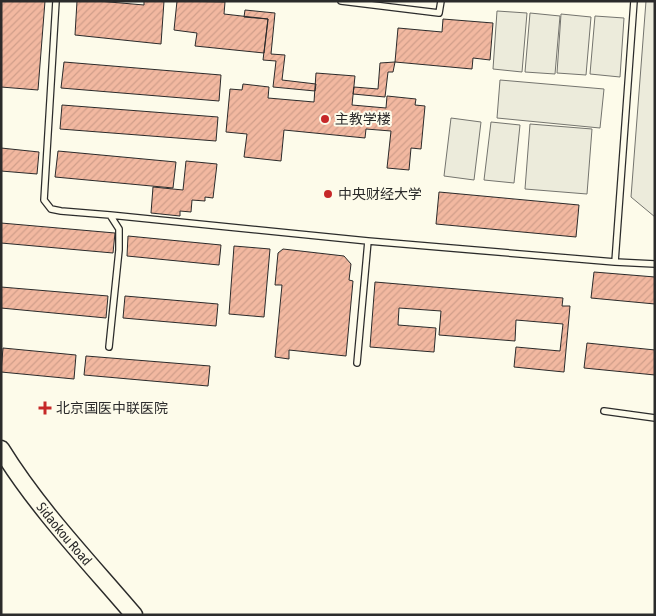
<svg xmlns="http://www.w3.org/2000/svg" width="656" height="616" font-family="'Asap Condensed','Noto Sans SC',sans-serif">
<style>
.green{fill:#ecebdb;stroke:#74746e}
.building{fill:url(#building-hatch);stroke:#2b2b2b}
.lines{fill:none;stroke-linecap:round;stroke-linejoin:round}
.lane-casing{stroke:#2b2b2b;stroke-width:8}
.secondary-casing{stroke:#2b2b2b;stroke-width:19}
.lane{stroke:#fdfbea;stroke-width:5.5}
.secondary{stroke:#fdfbea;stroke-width:16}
.poi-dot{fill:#c62828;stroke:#fdfbea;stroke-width:2}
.labels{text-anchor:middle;stroke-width:4;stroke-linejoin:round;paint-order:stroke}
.poi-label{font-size:14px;fill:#2b2b2b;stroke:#fdfbea;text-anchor:start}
.street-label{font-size:14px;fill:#2b2b2b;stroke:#fdfbea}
</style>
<defs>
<pattern id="building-hatch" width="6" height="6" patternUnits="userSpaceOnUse" patternTransform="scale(1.25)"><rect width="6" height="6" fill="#f2b8a0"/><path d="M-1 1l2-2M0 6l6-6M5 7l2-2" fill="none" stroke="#d09e8a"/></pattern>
</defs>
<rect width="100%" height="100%" fill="#fdfbea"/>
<path class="green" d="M646 1H655V217L631 197Z
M497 11 527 13 522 72 493 69Z
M530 13 560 16 555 74 525 72Z
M561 14 591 17 586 75 557 73Z
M595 16 624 18 620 77 590 74Z
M500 80 604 89 600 128 497 118Z
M451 118 481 122 474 180 444 176Z
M491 122 520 125 514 183 484 180Z
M530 124 592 129 587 194 525 189Z"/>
<path class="building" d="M1 1H45L38 90 1 87Z
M77 1H98L144 5V1H164L161 44 75 35Z
M177 1 225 2 224 14 268 19 264 53 195 46 197 33 174 30Z
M245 10 275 13 271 54 285 55 282 80 316 84 315 91 273 87 276 61 263 60 268 19 244 17Z
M443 19 493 23 490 60 473 58 472 69 395 62 398 28 442 32Z
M64 62 221 75 219 101 61 88Z
M395 62 393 72H388L385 97 353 94 354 87 378 89 380 63Z
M316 73 355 76 352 105 386 108 387 96 416 99 415 105 425 106 421 149 411 148 409 170 387 168 391 131 366 129 365 138 284 130 281 161 244 157 247 134 226 132 230 89 242 90 243 84 269 87 268 98 314 102Z
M62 105 218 117 216 141 60 129Z
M1 148 39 152 37 174 1 171Z
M58 151 176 162 173 188 55 177Z
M186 161 217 164 213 198 205 197V201L192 200 191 212 180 211V216L151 213 153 187 183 190Z
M439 192 579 205 576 237 436 224Z
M1 223 115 233 113 253 1 243Z
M128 236 221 245 219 265 127 256Z
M234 246 270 249 264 317 229 314Z
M283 249 344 256 351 264 349 280 353 281 346 356 289 350V359L275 357 282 285H275L278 253Z
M594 272 655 277V304L591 298Z
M375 282 563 298 562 306H570L564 372 514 367 516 347 560 351 563 324 516 320 515 341 439 335 441 311 399 308 398 325 436 328 434 352 370 347Z
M1 287 108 296 106 318 1 308Z
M125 296 218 304 216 326 123 318Z
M587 343 655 350V375L584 368Z
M3 348 76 355 74 379 1 372Z
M86 356 210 366 208 386 84 375Z"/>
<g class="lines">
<g class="lane-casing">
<path id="lane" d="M56 1 44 200 51 209 61 211 110 215 119 229V250L109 347
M341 1 439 13 441 1
M110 215 368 241 615 262 655 264
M615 262 634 1
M357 363 368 241
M604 411 655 418"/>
</g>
<g class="secondary-casing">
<g id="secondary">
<path id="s1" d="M1 449C38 509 88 561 134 615"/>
</g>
</g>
<use href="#lane" class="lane"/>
<use href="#secondary" class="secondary"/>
</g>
<g class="poi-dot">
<circle cx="325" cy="119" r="5"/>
<circle cx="328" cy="194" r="5"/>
<path d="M42.5 400.5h5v5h5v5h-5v5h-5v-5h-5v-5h5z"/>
</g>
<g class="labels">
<g class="poi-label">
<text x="335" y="124">主教学楼</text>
<text x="338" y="199">中央财经大学</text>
<text x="56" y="413">北京国医中联医院</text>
</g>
<g class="street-label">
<text dy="5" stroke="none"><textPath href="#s1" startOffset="106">Sidaokou Road</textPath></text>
</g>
</g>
<rect width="656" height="616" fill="none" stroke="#2b2b2b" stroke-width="5"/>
</svg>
